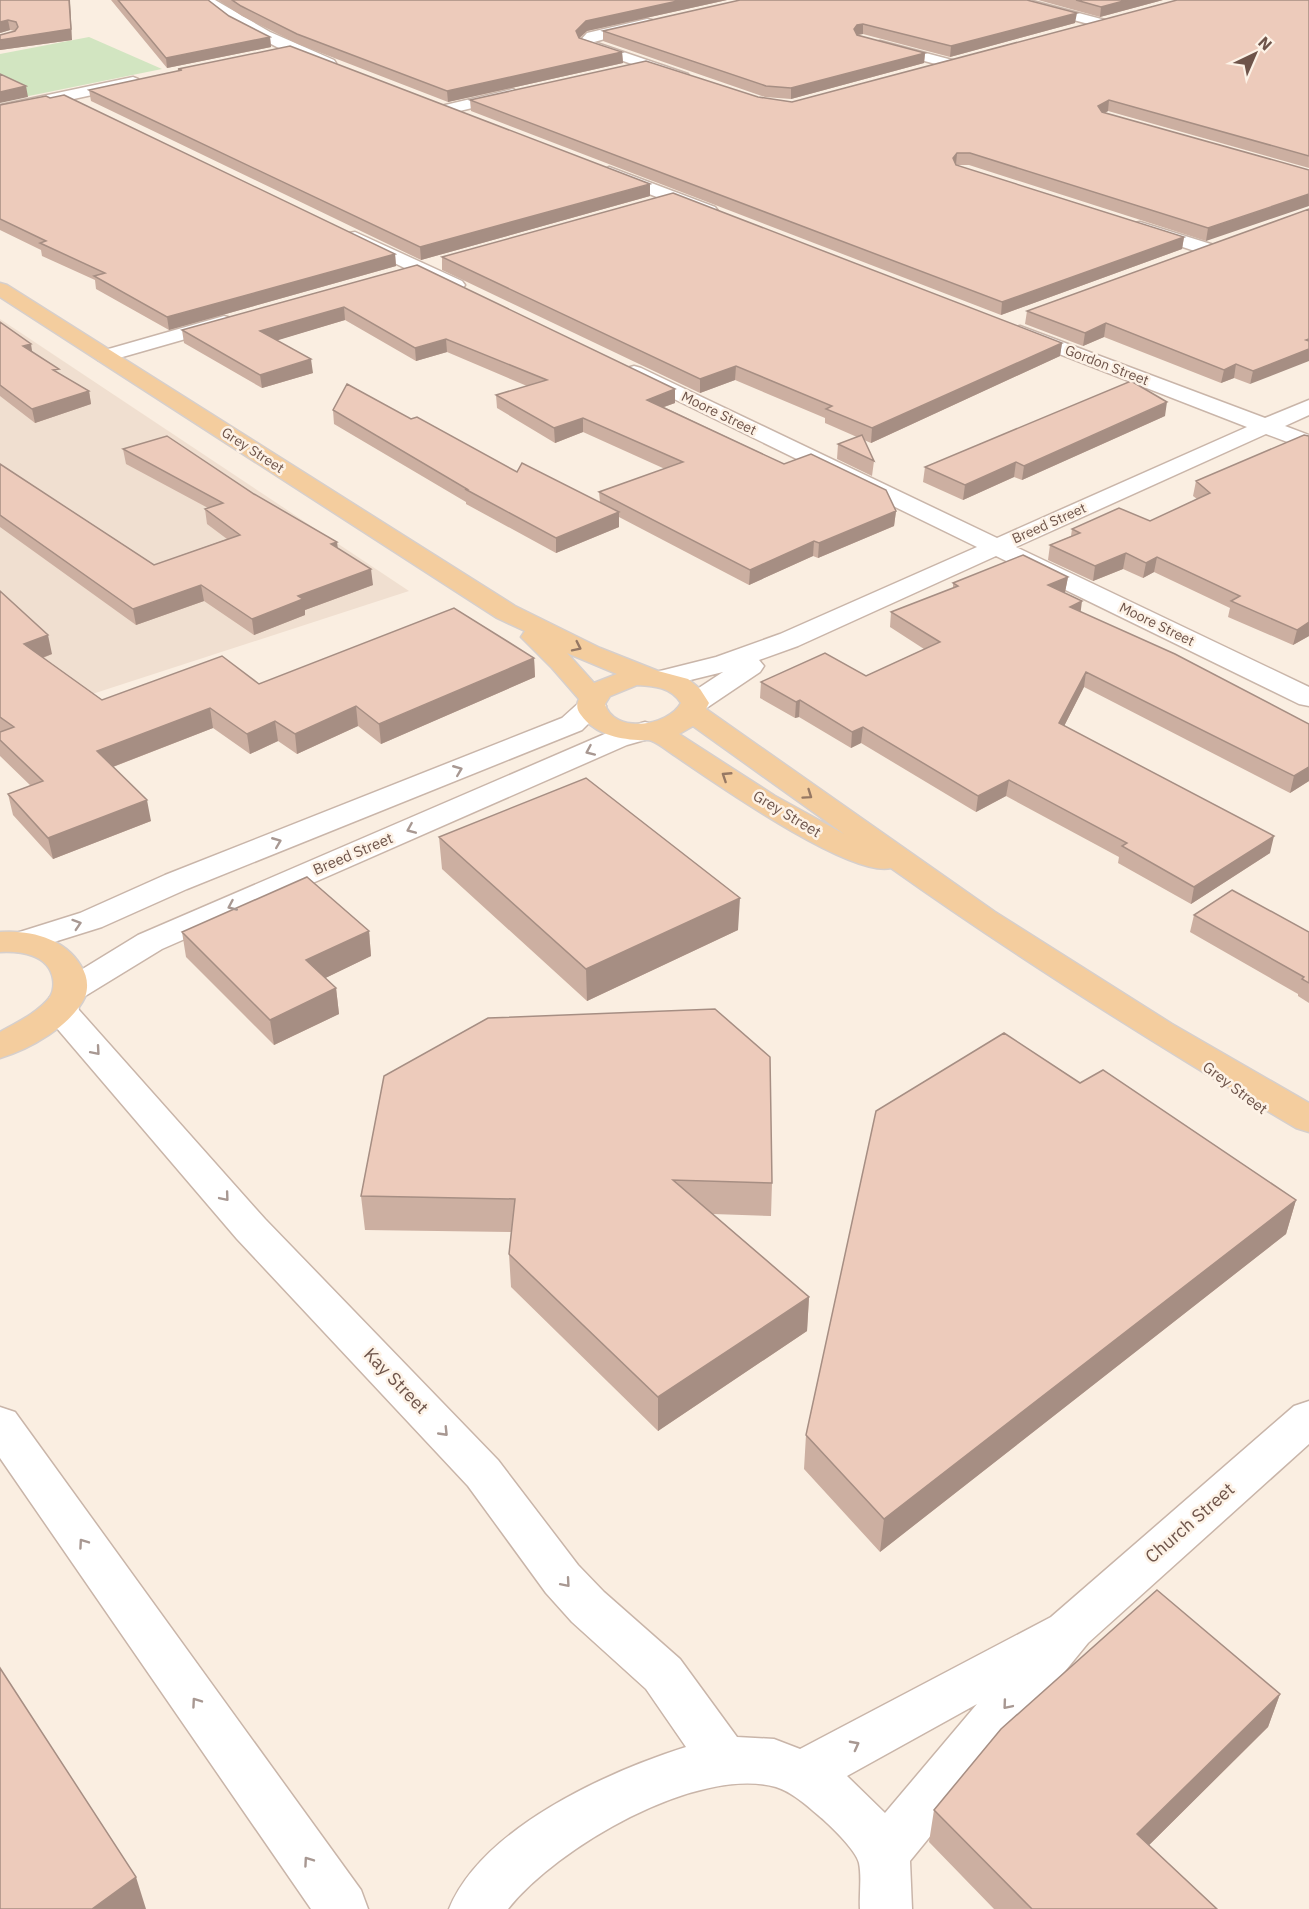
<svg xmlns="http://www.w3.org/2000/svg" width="1309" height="1909" font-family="'IBM Plex Sans',sans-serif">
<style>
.residential{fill:#f0dfd0}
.green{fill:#d2e5c1}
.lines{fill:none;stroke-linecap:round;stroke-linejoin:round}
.minor-casing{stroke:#c9b5a9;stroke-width:3}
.major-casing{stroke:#d6cfcc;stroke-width:3}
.minor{fill:#fff;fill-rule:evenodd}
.major{fill:#f4cd9e;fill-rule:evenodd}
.wall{fill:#ccafa1}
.shaded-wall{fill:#a68e83}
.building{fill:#edcbbb;stroke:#a68e83;stroke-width:1.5}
.oneway{stroke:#967863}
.oneway2{stroke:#a89892}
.labels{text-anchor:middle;stroke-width:5;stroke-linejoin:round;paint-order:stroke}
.far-street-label{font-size:14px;fill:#6e544a;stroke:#fdf2e6}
.street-label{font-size:15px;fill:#6e544a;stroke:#fdf2e6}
.near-street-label{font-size:18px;fill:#6e544a;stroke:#fdf2e6}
</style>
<rect width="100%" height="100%" fill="#faeee1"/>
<path class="residential" d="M0 319 409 591 0 724Z"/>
<path class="green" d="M89 37 162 69 14 99 0 93V54Z"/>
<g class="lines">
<g class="minor-casing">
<path id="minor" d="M199 0H215L270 32 334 60 336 63 334 66C315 71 213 16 199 0Z
M1007 0H1029L1105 20 1107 23 1100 27 1009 3Z
M647 19 652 20 654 23 652 26 594 42 688 74 690 77 688 80H678L580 46 578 43 587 33Z
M880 41 956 61 958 64 951 68 875 48 873 45 875 42Z
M133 77 138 79 141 82 138 85 0 115V105Z
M513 89 521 94 518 97 447 114 439 109 441 106Z
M609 167 715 207 718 211 715 215H703L603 176 601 172Z
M1140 222 1214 245 1216 249 1214 253 1207 255 1134 231 1131 227 1134 223Z
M355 232 462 281 465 285 462 289H448L349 241 346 237 349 233Z
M224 316 231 318 234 322 231 326 105 362 98 360 95 356 98 352Z
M1020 326 1265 418 1309 400V415L1285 426 1309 435V450L1266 434 1016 547 1309 687V706L1299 704 996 556 798 646 759 660 764 666 760 672 705 709 695 711 685 709 681 703 685 697 723 672 662 687 652 685 648 679 652 673 716 657 780 634 977 547 627 376 624 372 627 368 634 366 641 368 997 538 1247 427 1013 336 1010 332 1013 328Z
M592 698 602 700 606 706 582 730 187 889 102 927 22 952 10 949 6 942 10 935 80 913 165 875 562 718 582 700Z
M645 722 655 725 659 731 655 737 627 745 162 949 77 1001 79 1010 265 1219 498 1460 578 1565 604 1592 680 1659 737 1737 774 1739 800 1749 1051 1617 1294 1406 1309 1401V1444L1088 1643 910 1861 912 1909H860C859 1894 862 1878 859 1863 856 1850 829 1824 818 1815 806 1805 792 1792 776 1787 697 1765 556 1848 508 1909H449C482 1828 607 1772 686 1747L646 1689 572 1622 546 1593 468 1486 237 1239 55 1026 45 1010 50 997 55 996 53 992 58 984 138 935 607 733ZM977 1704 885 1813 847 1776Z
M0 1407 15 1412 361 1890 368 1909H311L0 1458Z"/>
</g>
<g class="major-casing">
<path id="major" d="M0 283 7 285 515 606 600 648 658 671 688 679 700 689 709 703 706 709 995 912 1172 1024 1309 1103V1132L1296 1128C1158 1046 1022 961 891 868 849 878 711 780 671 753 665 749 658 743 652 741 648 739 643 741 638 740 617 739 594 733 581 715 577 710 576 705 579 699L552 668 521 637 525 631 497 618 0 297ZM567 653 617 674 594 683ZM637 685C654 686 671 687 681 703 668 727 613 734 605 704L610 696ZM693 726 844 834 775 796 679 734Z
M0 932C31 930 64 938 81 966 87 975 89 986 85 997 71 1026 30 1049 0 1058V1032C16 1023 39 1012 50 997 53 992 54 985 53 979 49 954 20 951 0 952Z"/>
</g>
<use href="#minor" class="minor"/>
<use href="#major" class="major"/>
</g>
<path class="wall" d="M0 0 72 40 0 50V35L15 31 10 30 0 33Z
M111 0H208L229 16 270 37 271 47 167 68Z
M218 0H727L587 31 580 38 622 52 623 63 448 102 298 44 242 16Z
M740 0 1075 23 950 57 863 34 857 35 925 53 924 63 791 99 765 97 603 41V31Z
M1038 0H1163L1100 17Z
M1309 0V168L1108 111 1104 113 1309 170 1206 241 969 165H956L1184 237 1182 249 1001 315 471 111 470 100 758 97 792 102Z
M178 69 650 196 421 260 91 101 89 90 178 71Z
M0 105 395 254 396 266 169 330 96 289 95 280 42 256 41 250 0 230Z
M1309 209 1250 384 1234 378 1221 383 1104 337 1083 346 1025 324 1027 311Z
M442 257 1062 343 1060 356 871 443 864 440 874 461 872 476 837 459 838 444 857 437 825 423V418L735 380 700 393 442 270Z
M417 265 675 403 664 407 784 464 896 511 894 526 818 558 813 556 749 585 619 517V527L556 553 466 504V502L334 424 333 410 411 419 517 472 600 502 599 492 665 469 583 432 555 443 497 408 496 395 527 386 447 352 416 361 345 320 277 340 313 373 262 388 184 343 182 330Z
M0 322 32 352 60 374 89 391 91 404 35 423 0 396Z
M1165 416 1022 480 1014 477 963 500 923 482 925 467Z
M1309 436V636L1293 645 1228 617 1230 608 1154 572 1143 578 1123 569 1093 581 1048 560 1050 545 1071 536 1072 529 1150 521 1197 499 1193 496 1196 481Z
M123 449 254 494 338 548 373 585 305 610V615L254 635 204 601 136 625 0 527V464L154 565 227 539 207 524 205 509 208 508 126 464Z
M1068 577 1065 592 1064 593 1080 612 1309 724V781L1290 793 1084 687 1064 726 1270 853 1191 904 1118 863 1119 857 1006 796 976 812 861 743 851 748 799 717 795 718 760 698 761 682 866 676 924 649 890 627 891 612 953 588V583Z
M0 591 52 654 43 658 102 700 259 684 534 658 535 677 381 744 358 726 297 754 278 741 250 754 213 728 113 767 151 821 53 859 13 815 8 794 31 786 0 756Z
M439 837 738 930 587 1001 442 869Z
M1194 915 1309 932V1003L1298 996V994L1190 932Z
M369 931 371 956 325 978 336 988 339 1014 274 1045 186 957 182 932Z
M384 1076 772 1183 771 1216 713 1214 809 1297 807 1331 658 1431 511 1287 509 1254 511 1232 365 1230 361 1196Z
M1080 1083 1296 1200 1286 1234 880 1552 804 1469 806 1435Z
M1280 1694 1268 1727 1149 1845 1217 1909H994L929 1842 934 1810Z"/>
<path class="shaded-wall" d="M69 0H70L72 40 0 50V40Z
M682 0H727L587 31 576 41V31L586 21Z
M1127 0H1163L1100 17 1101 7Z
M1077 13 1075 23 950 57 951 46Z
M8 20 10 30 0 33V22Z
M863 24V34L857 35 854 29 857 25Z
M270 37 271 47 167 68 166 58Z
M622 52 623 63 448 102 447 91Z
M925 53 924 63 791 99V88Z
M26 86 28 97 0 103V92Z
M1109 100 1108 111 1097 118 1098 106Z
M957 153 956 165 953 158Z
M650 184V196L421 260 420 247Z
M1309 194V206L1206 241 1208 228Z
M1184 237 1182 249 1001 315 1002 302Z
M395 254 396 266 169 330 167 317Z
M344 307 345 320 262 345 260 331Z
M1106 323 1104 337 1083 346 1085 333Z
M446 339 447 352 416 361 415 348Z
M1309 339V361L1250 384 1253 371Z
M1062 343 1060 356 871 443 872 428Z
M31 344 33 357 23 346Z
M311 359 313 373 262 388 260 375Z
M1236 364 1234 378 1221 383 1224 370Z
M736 366 735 380 700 393V379Z
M675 389V403L647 413V400Z
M89 391 91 404 35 423 32 409Z
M1167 402 1165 416 1022 480 1024 466Z
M583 418V432L555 443 554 428Z
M1016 462 1014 477 963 500 965 485Z
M896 511 894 526 818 558 819 543Z
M619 512V527L556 553V538Z
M814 541 813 556 749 585 750 570Z
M337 542 339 557 331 544Z
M1126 553 1123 569 1093 581 1095 566Z
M1157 557 1154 572 1143 578 1146 563Z
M371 569 373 585 305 610V615L254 635 252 619 298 596Z
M1068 577 1065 592 1046 600 1048 585Z
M201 585 204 601 136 625 133 609Z
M1082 601 1080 617 1070 607Z
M1309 622V636L1293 645 1297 630Z
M48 635 52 654 28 663 24 644Z
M534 658 535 677 381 744 379 724Z
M1086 672 1084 687 1057 740 1059 723Z
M800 700 799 717 795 718 796 702Z
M356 706 358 726 297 754 295 734Z
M210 708 213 728 102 771 97 751Z
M275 721 278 741 250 754 247 734Z
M863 727 861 743 851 748 852 732Z
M1309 767V781L1290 793 1294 776Z
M1009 780 1006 796 976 812 978 796Z
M147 800 151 821 53 859 48 838Z
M1274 836 1270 853 1191 904 1194 887Z
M740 898 738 930 587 1001 586 969Z
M369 931 371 956 309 986 306 960Z
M336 988 339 1014 274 1045 270 1020Z
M1296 1200 1286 1234 880 1552 884 1519Z
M809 1297 807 1331 658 1431V1397Z
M1280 1694 1268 1727 1128 1866 1137 1834Z
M136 1877 146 1909H92Z"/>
<path class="building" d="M0 0H69L71 29 0 40V35L15 31 18 27 16 22 8 20 0 22Z
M118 0H208L229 16 270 37 166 58Z
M232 0H682L586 21 576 31 579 38 622 52 447 91 297 34 241 6Z
M740 0H1027L1077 13 951 46 863 24 857 25 854 29 857 35 925 53 791 88 766 86 603 31Z
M1076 0H1127L1101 7Z
M1177 0H1309V156L1109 100 1098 106 1102 112 1309 170V194L1208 228 970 153H957L953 158 956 165 1184 237 1002 302 470 100 646 61 758 97 792 102Z
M290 46 650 184 420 247 89 90 182 70 178 69Z
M0 74 26 86 0 92Z
M64 95 395 254 167 317 94 276 105 273 40 243 46 241 0 219V105L46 96 50 98Z
M673 193 1062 343 872 428 826 409 832 406 736 366 700 379 442 257Z
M1309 209V339L1306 340 1309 341V349L1253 371 1236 364 1224 370 1106 323 1085 333 1027 311Z
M417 265 675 389 647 400 784 464 811 454 886 490 896 511 819 543 814 541 750 570 599 492 683 462 583 418 554 428 496 395 547 380 446 339 415 348 344 307 260 331 311 359 260 375 182 330Z
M0 322 31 344 23 346 59 369 53 370 89 391 32 409 0 385Z
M1131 381 1167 402 1024 466 1016 462 965 485 925 467Z
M347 384 411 419 417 417 517 472 522 463 619 512 556 538 465 489H467L333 410Z
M862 435 874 461 838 444Z
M1304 435 1309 436V622L1297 630 1231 601 1240 596 1157 557 1146 563 1126 553 1095 566 1050 545 1080 533 1072 529 1119 508 1150 521 1210 493 1196 481Z
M167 436 254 494 337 542 331 544 371 569 298 596 303 599 252 619 201 585 133 609 0 515V464L154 565 240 535 205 509 223 503 123 449Z
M1023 555 1068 577 1048 585 1082 601 1070 607 1175 654 1309 724V767L1294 776 1086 672 1059 723 1274 836 1194 887 1122 846 1127 843 1009 780 978 796 863 727 852 732 800 700 796 702 761 682 825 653 866 676 940 642 891 612 958 586 953 583Z
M0 591 48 635 24 644 102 700 222 656 259 684 454 608 534 658 379 724 356 706 295 734 275 721 247 734 210 708 97 751 147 800 48 838 8 794 43 781 0 740V732L14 727 0 717Z
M586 778 740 898 586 969 439 837Z
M307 877 369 931 306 960 336 988 270 1020 182 932Z
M1232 890 1309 932V983L1302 979 1304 977 1194 915Z
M715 1009 770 1057 772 1183 673 1180 809 1297 658 1397 509 1254 515 1199 361 1196 384 1076 488 1018Z
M1004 1033 1080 1083 1103 1070 1296 1200 884 1519 806 1435 876 1111Z
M1157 1590 1280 1694 1137 1834 1217 1909H1032L934 1810 1001 1729Z
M0 1668 136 1877 92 1909H0Z"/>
<defs><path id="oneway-chevron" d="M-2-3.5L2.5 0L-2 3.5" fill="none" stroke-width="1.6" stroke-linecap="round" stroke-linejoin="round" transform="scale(1.5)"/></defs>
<g class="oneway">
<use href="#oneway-chevron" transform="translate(577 647) rotate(26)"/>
<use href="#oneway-chevron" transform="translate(726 776) rotate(-147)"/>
<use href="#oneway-chevron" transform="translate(808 795) rotate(35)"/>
</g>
<g class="oneway2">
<use href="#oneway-chevron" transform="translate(590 751) rotate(156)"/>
<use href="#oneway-chevron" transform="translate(458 770) rotate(-22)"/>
<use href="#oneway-chevron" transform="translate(411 829) rotate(157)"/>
<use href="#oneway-chevron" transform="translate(277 842) rotate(-22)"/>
<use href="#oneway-chevron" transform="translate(232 906) rotate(156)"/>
<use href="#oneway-chevron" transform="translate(77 924) rotate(-18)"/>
<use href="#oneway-chevron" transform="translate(96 1051) rotate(49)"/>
<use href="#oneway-chevron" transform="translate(225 1197) rotate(50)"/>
<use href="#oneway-chevron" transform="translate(444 1432) rotate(46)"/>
<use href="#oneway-chevron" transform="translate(83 1543) rotate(-125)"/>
<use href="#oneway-chevron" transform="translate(566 1583) rotate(49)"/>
<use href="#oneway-chevron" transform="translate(196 1702) rotate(-125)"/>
<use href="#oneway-chevron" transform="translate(1007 1705) rotate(130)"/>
<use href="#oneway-chevron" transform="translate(855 1745) rotate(-28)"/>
<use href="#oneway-chevron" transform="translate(308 1861) rotate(-125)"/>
</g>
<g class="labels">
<g class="far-street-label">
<text transform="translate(1107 365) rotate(21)" y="5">Gordon Street</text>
<text transform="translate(719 413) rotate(26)" y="5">Moore Street</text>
<text transform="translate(253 450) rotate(33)" y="5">Grey Street</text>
<text transform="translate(1049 523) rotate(-24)" y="5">Breed Street</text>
<text transform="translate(1157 624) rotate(26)" y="5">Moore Street</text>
</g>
<g class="street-label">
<text transform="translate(787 814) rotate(31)" y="5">Grey Street</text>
<text transform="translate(353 854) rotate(-23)" y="5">Breed Street</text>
<text transform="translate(1235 1088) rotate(37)" y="5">Grey Street</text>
</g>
<g class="near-street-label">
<text transform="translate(396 1381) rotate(46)" y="6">Kay Street</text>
<text transform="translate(1190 1523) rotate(-41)" y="6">Church Street</text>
</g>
</g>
<g transform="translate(1255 54) rotate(44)" stroke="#fdf2e6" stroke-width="4.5" paint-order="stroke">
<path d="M0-4.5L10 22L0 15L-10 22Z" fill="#6e544a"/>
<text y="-9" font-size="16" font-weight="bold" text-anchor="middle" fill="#6e544a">N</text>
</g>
</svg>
